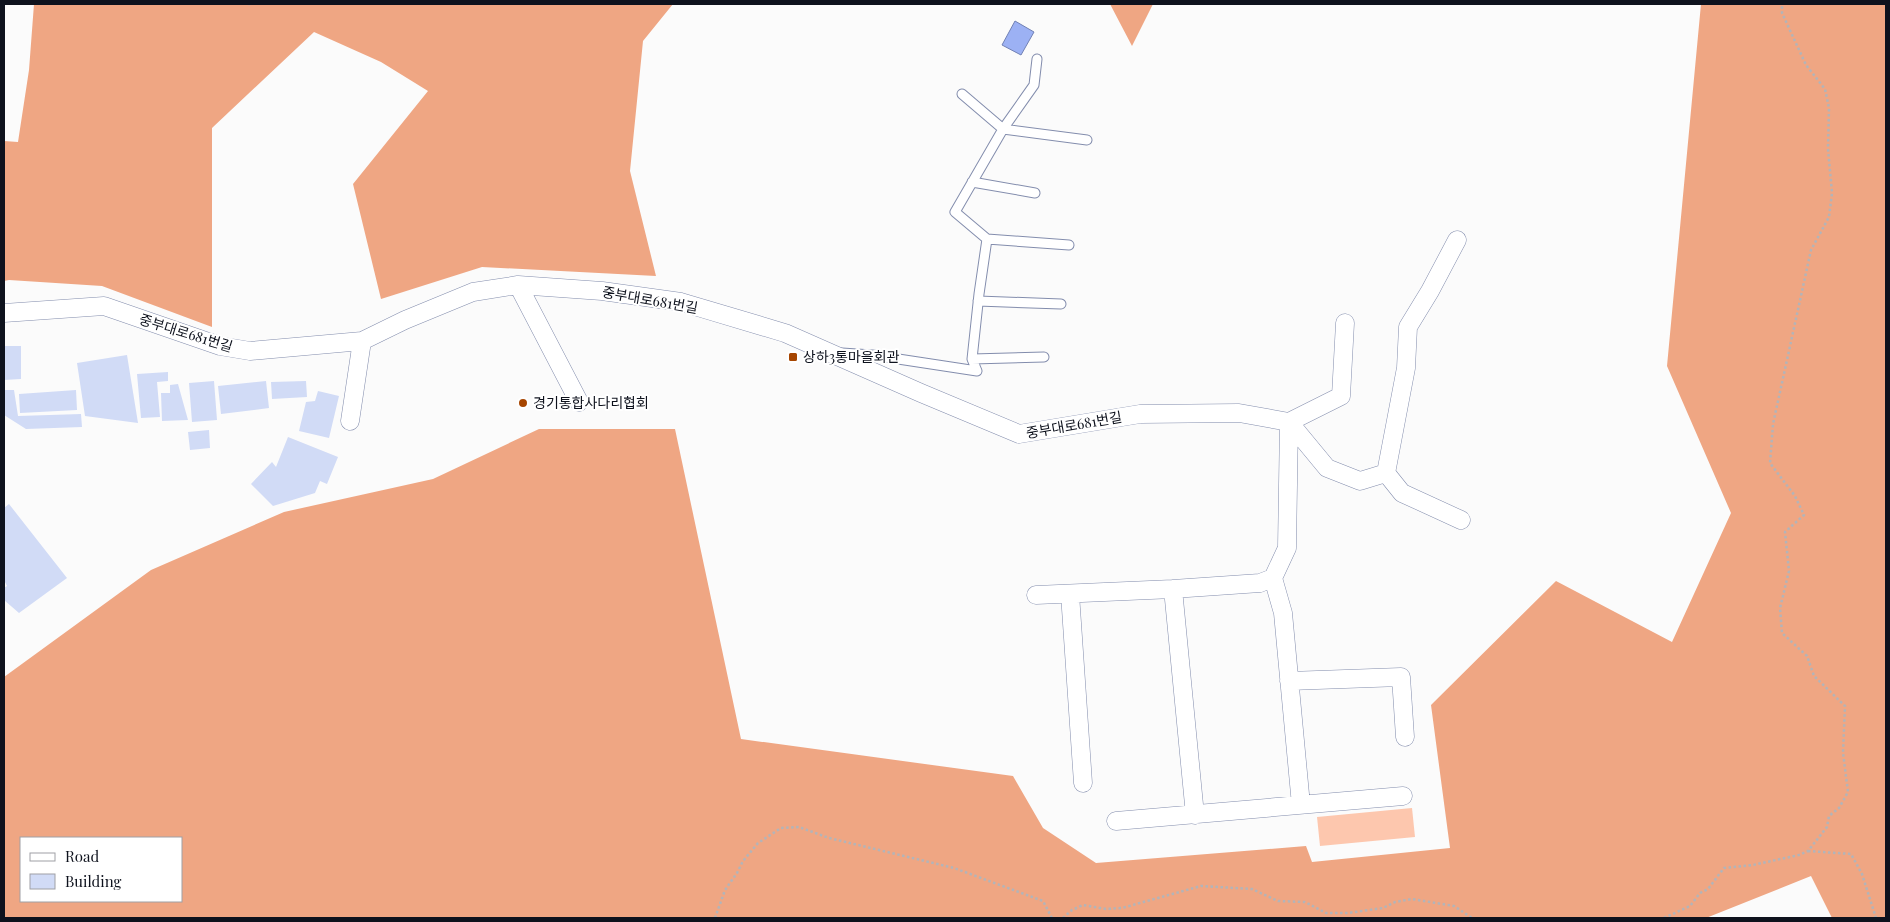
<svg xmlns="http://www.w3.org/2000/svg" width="1890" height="922" font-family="'Playfair Display','Noto Sans KR',serif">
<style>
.green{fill:#fdc7ae}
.forest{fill:#efa683;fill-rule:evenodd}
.water{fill:#9cb1f4;stroke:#7181b4}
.building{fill:#d1dbf6}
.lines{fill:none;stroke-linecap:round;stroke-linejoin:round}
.service-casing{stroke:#838dad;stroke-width:11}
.minor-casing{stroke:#838dad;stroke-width:19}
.path{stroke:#b3b4b8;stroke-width:2.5;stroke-dasharray:2.5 2.5;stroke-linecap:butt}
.service{stroke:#fff;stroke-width:9}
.minor{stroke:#fff;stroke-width:18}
.poi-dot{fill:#a64500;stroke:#fff;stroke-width:2}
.labels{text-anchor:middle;stroke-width:4;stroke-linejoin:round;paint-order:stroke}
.street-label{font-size:14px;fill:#0e121d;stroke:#fff}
.poi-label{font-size:14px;fill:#0e121d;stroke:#fff;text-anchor:start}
</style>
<rect width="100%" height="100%" fill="#fbfbfb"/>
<path class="green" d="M1412 808 1415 837 1320 846 1317 817Z"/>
<path class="forest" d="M34 4H673L643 41 630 171 656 276 482 267 381 299 353 184 428 91 381 62 314 32 212 128V327L102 286 9 280 4 281V141L18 142 29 70Z
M1110 4H1153L1132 46Z
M1701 4H1886V918H1832L1811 876 1706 918H4V677L151 570 284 512 433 479 539 429H675L741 739 1013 776 1043 828 1096 863 1306 846 1312 862 1450 848 1431 705 1556 581 1672 642 1731 513 1667 366ZM21 838H181V901H21Z"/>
<path class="water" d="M1015 21 1034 32 1021 55 1002 45Z"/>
<path class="building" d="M4 346H21V379L4 380Z
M127 355 138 423 85 416 77 363Z
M168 372V381L157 382 160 417 141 418 137 374Z
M214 381 217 420 192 422 189 383Z
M266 381 269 408 221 414 218 386Z
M306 381 307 397 272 399 271 382Z
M178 384 188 420 162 421 161 393H170V385Z
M4 390H14L18 416 81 414 82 427 26 429 4 415Z
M76 390 77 410 20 413 19 394Z
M318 391 339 396 329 438 299 431 306 402 315 401Z
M209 430 210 448 190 450 188 432Z
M288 437 338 457 327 484 320 481 315 493 273 506 251 484 272 462 276 467Z
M9 504 67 578 19 613 4 600V588L7 586 4 580V508Z"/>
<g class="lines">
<g class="service-casing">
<path id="service" d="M962 94 1003 129 1087 140
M972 182 1035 193
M987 239 1069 245
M978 301 1061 304
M842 353 872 355 977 371 972 359 979 294 987 239 955 212 1003 129 1034 85 1037 59
M972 359 1044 357"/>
</g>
<g class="minor-casing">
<path id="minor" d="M518 285 579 402
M4 313 104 306 220 346 250 351 362 341 405 320 473 292 518 285 602 291 681 302 785 333 921 393 1019 434 1140 414 1239 413 1289 422
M350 421 362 341
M1289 422 1287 548 1273 578 1283 613 1301 805
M1289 422 1327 468 1360 481 1386 473 1406 368 1408 327 1430 291 1457 240
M1289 422 1341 396 1345 323
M1386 473 1402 493 1461 520
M1070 594 1083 783
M1036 595 1173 589
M1289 681 1401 677 1405 737
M1195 815 1173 589 1260 583 1273 578
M1116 821 1403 796"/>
</g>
<path class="path" d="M248 4H253
M1808 851 1851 854 1862 874 1876 918
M715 918 725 890 737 873 743 861 758 843 781 828 799 827 829 838 954 868 1043 901 1052 918
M1063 918 1072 910 1083 905 1106 909 1122 908 1201 886 1252 889 1278 901 1305 902 1326 913H1348L1383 908 1395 902 1412 899 1454 906 1472 918
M1664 918 1690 906 1700 893 1708 889 1724 868 1753 865 1799 855 1808 851 1827 827 1829 816 1839 808 1848 792 1843 753 1845 706 1814 676 1807 656 1782 633 1780 608 1789 571 1785 532 1804 515 1795 496 1770 463 1773 424 1811 250 1829 217 1832 193 1828 149 1829 108 1825 89 1806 65 1782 13V4"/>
<use href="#service" class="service"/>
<use href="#minor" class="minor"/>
</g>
<g class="poi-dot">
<rect x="788" y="352" width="10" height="10" rx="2.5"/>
<circle cx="523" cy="403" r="5"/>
</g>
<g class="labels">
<g class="street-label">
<text transform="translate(650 300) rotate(10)" y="5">중부대로681번길</text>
<text transform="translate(186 333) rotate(17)" y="5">중부대로681번길</text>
<text transform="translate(1074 425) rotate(-10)" y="5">중부대로681번길</text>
</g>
<g class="poi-label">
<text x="803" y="362">상하3통마을회관</text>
<text x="533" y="408">경기통합사다리협회</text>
</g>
</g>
<rect width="1890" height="922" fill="none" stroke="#0e121d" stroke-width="10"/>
<rect x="20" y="837" width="162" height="65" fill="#ffffff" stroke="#9fa0a5"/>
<rect x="30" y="853" width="25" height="8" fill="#ffffff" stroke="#9fa0a5"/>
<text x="65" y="862" font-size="15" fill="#0e121d">Road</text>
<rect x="30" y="874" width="25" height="15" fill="#d1dbf6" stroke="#9fa0a5"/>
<text x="65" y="887" font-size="15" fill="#0e121d">Building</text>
</svg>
